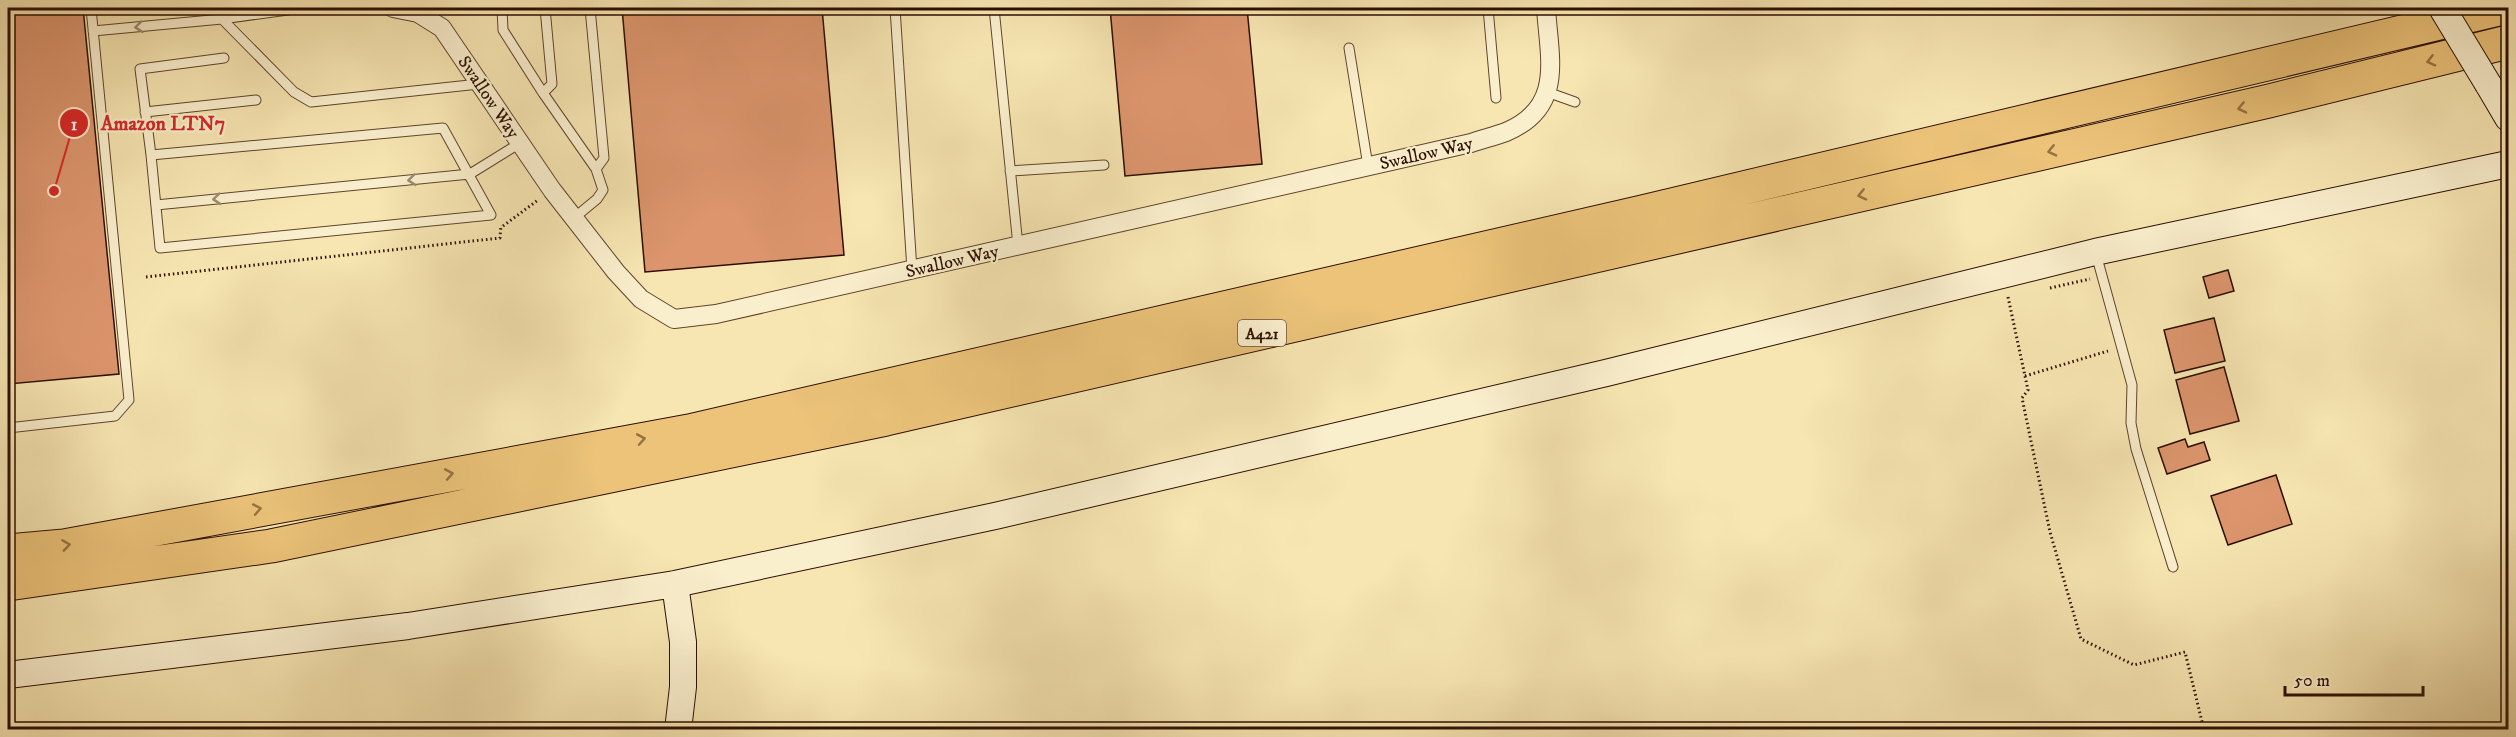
<svg xmlns="http://www.w3.org/2000/svg" width="2516" height="737" font-family="'IM FELL DW Pica',serif">
<style>
.building{fill:#dc956d;stroke:#2c0e00;stroke-width:1.5}
.lines{fill:none;stroke-linecap:round;stroke-linejoin:round}
.lane-casing{stroke:#5f442c;stroke-width:11}
.street-casing{stroke:#5f442c;stroke-width:20}
.secondary-casing{stroke:#2c0e00;stroke-width:28}
.highway-casing{stroke:#2c0e00;stroke-width:35}
.path{stroke:#2c0e00;stroke-width:3;stroke-dasharray:1.5 3;stroke-linecap:butt}
.lane{stroke:#faefcd;stroke-width:9}
.street{stroke:#faefcd;stroke-width:18}
.secondary{stroke:#faefcd;stroke-width:26}
.highway{stroke:#ecc379;stroke-width:33}
.secondary-bridge-casing{stroke:#2c0e00;stroke-width:28;stroke-linecap:butt}
.secondary-bridge{stroke:#faefcd;stroke-width:26}
.oneway{stroke:#9d8a71}
.oneway2{stroke:#967243}
.labels{text-anchor:middle;stroke-width:4.5;stroke-linejoin:round;paint-order:stroke}
.shield{fill:#faefcd;stroke:#6a523e;stroke-width:1.5}
.shield-label{font-size:16px;font-weight:bold;fill:#2c0e00}
.street-label{font-size:18px;fill:#2c0e00;stroke:#faefcd}
.leader{fill:none;stroke:#d62828;stroke-width:2}
.callout-dot{fill:#d62828;stroke:#faefcd;stroke-width:2}
.mark-label{font-size:18px;text-anchor:middle;font-weight:bold;fill:#fff}
.callout-label{font-size:20px;text-anchor:middle;font-weight:bold;fill:#d62828;stroke:#faefcd;stroke-width:4.5;stroke-linejoin:round;paint-order:stroke}
</style>
<rect width="100%" height="100%" fill="#f7e6b2"/>
<filter id="stains"><feTurbulence type="fractalNoise" baseFrequency=".00333" numOctaves="4"/><feColorMatrix values="0 0 0 0 .2 0 0 0 0 .09 0 0 0 0 .02 0 0 0 .5 -.17"/></filter>
<radialGradient id="worn" r=".72"><stop offset=".6" stop-color="#630" stop-opacity="0"/><stop offset="1" stop-color="#630" stop-opacity=".3"/></radialGradient>
<path class="building" d="M8 8H83L119 374 8 384Z
M622 8H822L844 255 645 272Z
M1110 8H1247L1262 164 1125 176Z
M1277 8H1355L1278 13Z
M2228 270 2234 291 2209 298 2203 277Z
M2214 318 2225 361 2175 373 2164 330Z
M2224 367 2239 421 2190 434 2176 380Z
M2185 439 2188 447 2204 442 2210 460 2167 474 2158 448Z
M2276 475 2292 524 2228 545 2211 496Z"/>
<g class="lines">
<g class="lane-casing">
<path id="lane" d="M502 8 503 30 543 93 596 169 603 190 597 199 574 218
M590 8 604 158 596 169
M895 8 912 270
M994 8 1018 246
M1488 8 1496 98
M222 19 294 92 311 102 479 84
M93 31 222 19 302 8
M1349 48 1368 166
M1547 92 1575 102
M543 93 552 84 545 8
M145 112 256 100
M443 128 491 215 160 248 151 155Z
M151 155 140 69 224 58
M1010 171 1104 165
M156 205 470 174 520 143
M2096 254 2132 385 2131 423 2136 449 2173 567
M8 428 115 416 129 400 91 8"/>
</g>
<g class="street-casing">
<path id="street" d="M393 8 418 13 442 28 552 190 616 272 641 299 674 319 716 314 1471 143C1483 139 1495 136 1506 132 1565 107 1549 58 1546 8"/>
</g>
<g class="secondary-casing">
<path id="secondary" d="M2488 84 2508 118
M675 584 683 642V687L678 730
M8 675 408 626 675 584 995 516 1606 373 2095 252 2508 164"/>
</g>
<g class="highway-casing">
<path id="highway" d="M8 551 64 546 689 431 1642 212 2503 8
M8 584 271 546 886 419 2269 101 2508 42"/>
</g>
<path class="path" d="M503 226 538 200
M146 277 500 238 501 225
M2050 288 2090 279
M2008 297 2028 390 2022 398 2050 532 2081 639 2134 665 2185 652 2204 730
M2025 376 2108 351"/>
<use href="#lane" class="lane"/>
<use href="#street" class="street"/>
<use href="#secondary" class="secondary"/>
<use href="#highway" class="highway"/>
<g class="secondary-bridge-casing">
<path id="secondary-bridge" d="M2442 8 2488 84"/>
</g>
<use href="#secondary-bridge" class="secondary-bridge"/>
</g>
<defs><path id="oneway-chevron" d="M-2-3.5L2.5 0L-2 3.5" fill="none" stroke-width="1.6" stroke-linecap="round" stroke-linejoin="round" transform="scale(1.5)"/></defs>
<g class="oneway">
<use href="#oneway-chevron" transform="translate(139 27) rotate(174)"/>
<use href="#oneway-chevron" transform="translate(412 180) rotate(174)"/>
<use href="#oneway-chevron" transform="translate(217 199) rotate(174)"/>
</g>
<g class="oneway2">
<use href="#oneway-chevron" transform="translate(2431 61) rotate(166)"/>
<use href="#oneway-chevron" transform="translate(2242 108) rotate(167)"/>
<use href="#oneway-chevron" transform="translate(2052 151) rotate(167)"/>
<use href="#oneway-chevron" transform="translate(1862 195) rotate(167)"/>
<use href="#oneway-chevron" transform="translate(641 439) rotate(-10)"/>
<use href="#oneway-chevron" transform="translate(449 474) rotate(-10)"/>
<use href="#oneway-chevron" transform="translate(257 509) rotate(-11)"/>
<use href="#oneway-chevron" transform="translate(66 545) rotate(-8)"/>
</g>
<g class="labels">
<rect class="shield" x="1238" y="320" width="48" height="26" rx="4.5"/>
<g class="shield-label">
<text x="1262" y="339">A421</text>
</g>
<g class="street-label">
<text transform="translate(489 97) rotate(56)" y="6">Swallow Way</text>
<text transform="translate(1426 153) rotate(-13)" y="6">Swallow Way</text>
<text transform="translate(952 261) rotate(-13)" y="6">Swallow Way</text>
</g>
</g>
<path class="leader" d="M54 191L74 123"/>
<g class="callout-dot">
<circle cx="54" cy="191" r="6"/>
<circle cx="74" cy="123" r="15"/>
</g>
<g class="mark-label">
<text x="74" y="130">1</text>
</g>
<g class="callout-label">
<text x="163" y="130">Amazon LTN7</text>
</g>
<rect width="2516" height="737" fill="none" stroke="#f7e6b2" stroke-width="30"/>
<rect x="9" y="9" width="2498" height="719" fill="none" stroke="#2c0e00" stroke-width="3"/>
<rect x="15" y="15" width="2486" height="707" fill="none" stroke="#2c0e00" stroke-width="1.5"/>
<path d="M2285 686v9h138v-9" fill="none" stroke="#2c0e00" stroke-width="3"/>
<text x="2294" y="686" font-size="18" fill="#2c0e00" stroke="#faefcd" stroke-width="4.5" paint-order="stroke">50 m</text>
<rect width="100%" height="100%" filter="url(#stains)"/>
<rect width="100%" height="100%" fill="url(#worn)"/>
</svg>
